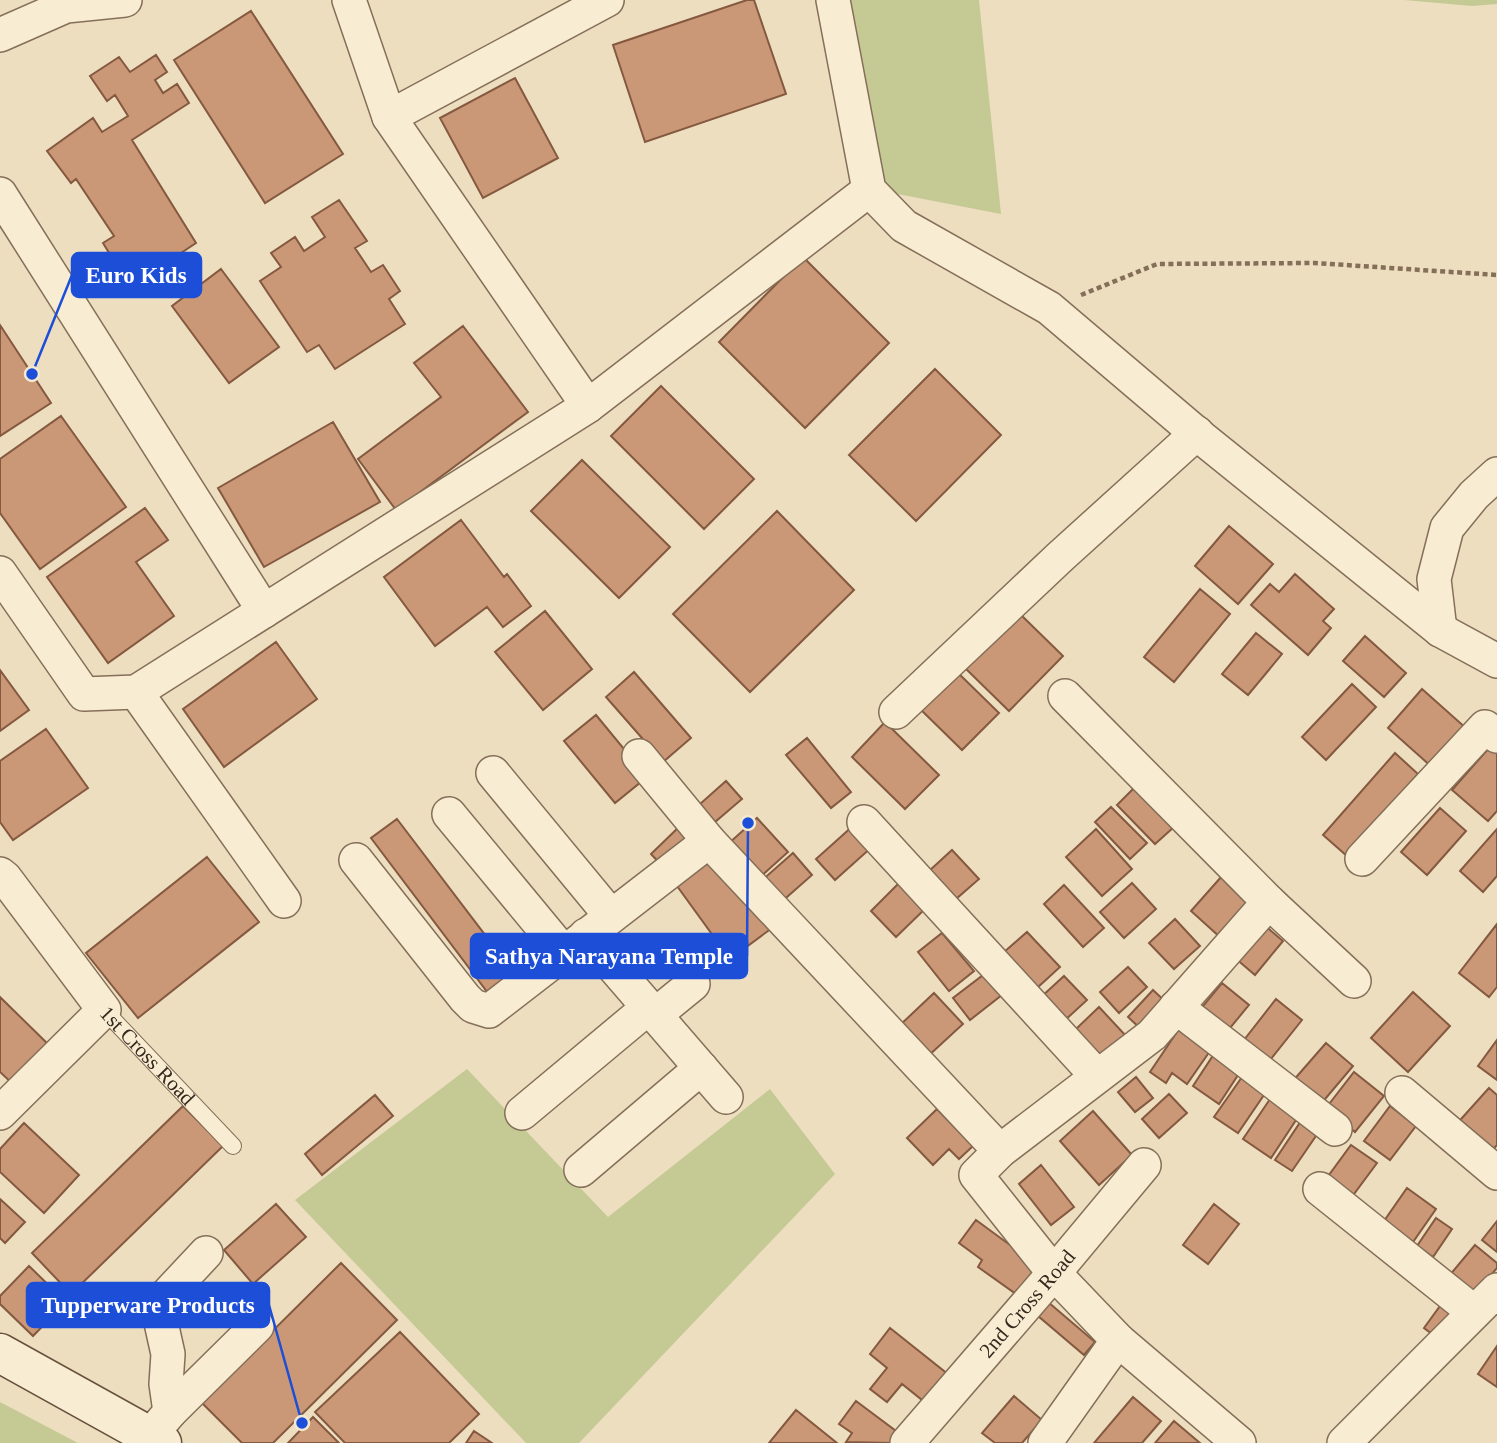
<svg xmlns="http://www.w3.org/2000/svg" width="1497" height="1443" font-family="'Times New Roman',serif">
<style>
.green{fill:#c5ca95}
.building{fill:#ca9877;stroke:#84593f;stroke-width:2}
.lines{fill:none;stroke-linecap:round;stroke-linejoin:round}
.lane-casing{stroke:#856f59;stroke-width:18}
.street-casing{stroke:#856f59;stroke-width:36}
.secondary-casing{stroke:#67513c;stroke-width:41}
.path{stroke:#856f59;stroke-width:4.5;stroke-dasharray:5 3.5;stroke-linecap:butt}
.lane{stroke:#f8ecd3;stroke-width:16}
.street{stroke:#f8ecd3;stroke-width:33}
.secondary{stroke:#f8ecd3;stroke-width:38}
.labels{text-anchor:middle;stroke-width:6;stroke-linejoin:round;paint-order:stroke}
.street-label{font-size:21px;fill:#35281d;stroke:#f4e9d0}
.leader{fill:none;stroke:#1d4ed8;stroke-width:2.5}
.callout-dot{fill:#1d4ed8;stroke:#f4e9d0;stroke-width:2.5}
.callout{fill:#1d4ed8;stroke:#1d4ed8;stroke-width:2.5}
.callout-label{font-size:23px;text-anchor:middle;font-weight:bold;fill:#fff}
</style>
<rect width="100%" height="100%" fill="#eddec0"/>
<path class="green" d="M850 0H979L1001 214 887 192Z
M1404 0H1497V4L1472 6Z
M467 1069 608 1217 770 1089 835 1174 579 1443H526L295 1200Z
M0 1402 78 1443H0Z"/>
<path class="building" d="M747 0H754L786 94 645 142 613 45Z
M251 11 343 154 265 203 174 60Z
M156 55 167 72 155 80 163 93 177 84 189 103 132 140 196 243 130 287 103 243 114 236 76 179 71 183 47 151 93 118 102 132 128 116 115 95 107 101 90 76 119 57 130 72Z
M515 78 558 158 483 198 440 118Z
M339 200 367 241 355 248 371 272 383 265 400 291 389 299 405 324 335 369 319 345 307 352 260 281 281 267 271 253 295 237 304 251 325 237 312 217Z
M803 257 889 343 805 428 719 342Z
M221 269 279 347 229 383 172 306Z
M0 325 51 403 0 436Z
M463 326 528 412 396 510 358 459 441 397 414 363Z
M935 369 1001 435 916 521 849 455Z
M661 386 754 479 704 529 611 436Z
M61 416 126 507 40 569 0 513V459Z
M333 422 380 502 264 567 218 488Z
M582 460 670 547 619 598 531 511Z
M145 508 168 540 136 562 174 616 108 663 47 577Z
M777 511 854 590 750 692 673 614Z
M461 520 504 577 507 574 531 606 503 627 487 607 435 646 384 577Z
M1229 526 1273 564 1238 604 1195 566Z
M1295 574 1334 609 1323 621 1331 628 1308 655 1251 605 1270 584 1279 592Z
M1200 589 1230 614 1174 682 1144 657Z
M545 611 592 669 543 710 495 652Z
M1018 612 1063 656 1009 711 964 667Z
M1256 633 1282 654 1248 695 1222 674Z
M1365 636 1406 673 1384 697 1343 661Z
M276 642 317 699 224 767 183 709Z
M953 668 999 713 962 750 916 705Z
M0 670 29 710 0 731Z
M634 672 691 738 663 762 606 697Z
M1352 684 1376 707 1326 760 1302 737Z
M1422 689 1467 729 1433 768 1388 728Z
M596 715 647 777 615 803 564 741Z
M885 722 939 775 905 809 852 757Z
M46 729 88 788 13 840 0 822V761Z
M807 738 851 792 831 808 786 755Z
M1489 748 1497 754V811L1488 821 1452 790Z
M1395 753 1418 774 1347 856 1323 835Z
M726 781 742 799 715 822 700 804Z
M1135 787 1174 827 1155 844 1117 805Z
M1111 807 1147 843 1130 859 1095 822Z
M1440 808 1466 831 1427 875 1401 852Z
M757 818 788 852 758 879 728 844Z
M397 819 514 973 488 993 371 838Z
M682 824 695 838 663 867 651 854Z
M854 825 873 846 835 880 816 859Z
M1096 829 1132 869 1102 896 1066 857Z
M1497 829V876L1483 892 1460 871Z
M952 850 979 879 956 899 929 871Z
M793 853 812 875 779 904 760 882Z
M719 855 772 928 730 959 677 886Z
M207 857 259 922 138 1018 86 953Z
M1222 876 1253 902 1221 938 1191 911Z
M903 879 928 906 896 937 871 911Z
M1132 883 1156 909 1124 938 1100 912Z
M1064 885 1104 928 1083 947 1044 904Z
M1175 919 1200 946 1174 969 1149 943Z
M1263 924 1283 941 1255 975 1235 958Z
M1497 924V987L1489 997 1459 973Z
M1027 932 1060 967 1037 988 1004 952Z
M942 933 974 971 949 991 918 952Z
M1128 967 1147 987 1119 1013 1100 992Z
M991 969 1007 991 970 1020 953 998Z
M1064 976 1087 1000 1063 1022 1040 998Z
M1222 983 1249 1005 1225 1034 1198 1012Z
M1153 990 1169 1005 1143 1031 1128 1017Z
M1413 992 1450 1026 1408 1072 1371 1038Z
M934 993 963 1024 927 1057 898 1027Z
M0 997 52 1048 15 1086 0 1072Z
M1276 999 1302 1020 1270 1060 1244 1040Z
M1099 1007 1126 1036 1102 1058 1076 1029Z
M1179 1029 1210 1051 1187 1084 1172 1073 1166 1083 1150 1072Z
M1497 1040V1080L1478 1066Z
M1326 1043 1353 1066 1320 1105 1292 1082Z
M1214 1054 1240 1072 1219 1104 1193 1086Z
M1354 1072 1384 1096 1355 1132 1326 1108Z
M1136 1077 1153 1098 1135 1112 1118 1092Z
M1242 1077 1266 1092 1238 1133 1214 1117Z
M1489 1088 1497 1095V1145L1486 1157 1453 1128Z
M1169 1094 1187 1113 1159 1138 1142 1119Z
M375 1095 393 1116 322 1175 305 1154Z
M1270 1099 1298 1117 1271 1158 1243 1139Z
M183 1106 223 1146 71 1294 32 1253Z
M1390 1106 1416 1126 1390 1160 1364 1141Z
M937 1109 973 1146 959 1159 949 1149 933 1165 907 1138Z
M1093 1111 1132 1155 1099 1185 1060 1141Z
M1301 1121 1318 1133 1292 1171 1275 1160Z
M24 1123 79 1175 44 1213 0 1172V1149Z
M1351 1145 1377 1163 1351 1198 1326 1179Z
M1041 1165 1074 1207 1051 1225 1019 1184Z
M1407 1188 1436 1209 1413 1242 1384 1221Z
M0 1199 25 1222 5 1243 0 1238Z
M276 1204 306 1237 253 1284 224 1250Z
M1214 1204 1239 1224 1208 1264 1183 1245Z
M1436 1218 1452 1229 1433 1257 1417 1246Z
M976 1220 1044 1270 1023 1299 978 1267 982 1260 959 1243Z
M1497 1221V1252L1482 1240Z
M1475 1245 1497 1263V1268L1473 1296 1449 1276Z
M341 1263 397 1320 273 1443H242L201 1402Z
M29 1266 66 1302 33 1336 0 1304V1296Z
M1448 1295 1464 1308 1440 1340 1424 1328Z
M1041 1296 1095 1342 1084 1355 1031 1310Z
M890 1328 954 1379 932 1408 902 1384 887 1402 870 1389 887 1368 870 1354Z
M400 1332 479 1414 449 1443H345L315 1412Z
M1497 1346V1387L1478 1374Z
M1014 1396 1042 1420 1022 1443H995L982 1433Z
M1133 1397 1161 1421 1142 1443H1094Z
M856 1401 900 1434 893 1443 846 1442 852 1433 839 1424Z
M796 1410 837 1443H769Z
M313 1417 339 1443H288Z
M1174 1421 1200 1443H1155Z
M474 1431 492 1443H466Z"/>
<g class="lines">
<g class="lane-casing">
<g id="lane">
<path id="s1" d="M104 1010 233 1146"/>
</g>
</g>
<g class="street-casing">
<g id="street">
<path d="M833 0 869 190 904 226 1049 308 1202 438 1440 630 1497 661"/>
<path d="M0 35 66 6 125 0"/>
<path d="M389 117 607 0"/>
<path d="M0 194 264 611"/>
<path d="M588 406 869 190"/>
<path d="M0 573 84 694 136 692 588 406 389 117 349 0"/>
<path d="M1440 630 1434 579 1447 528 1474 495 1497 474"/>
<path d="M136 692 284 901"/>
<path d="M1065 696 1274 907"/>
<path d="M896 712 1060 557 1197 433"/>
<path d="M639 756 709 841 1000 1151"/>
<path d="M493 773 611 916"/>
<path d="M449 814 564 953"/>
<path d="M864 822 1097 1076"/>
<path d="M1362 859 1485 727 1497 736"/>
<path d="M356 860 465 998 473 1006 489 1011 709 841"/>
<path d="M0 874 5 878 104 1010 0 1113"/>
<path d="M586 935 726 1097"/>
<path d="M1176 1007 1335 1129"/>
<path d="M655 1015 693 984"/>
<path d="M1402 1093 1497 1173"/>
<path d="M522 1113 649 1007"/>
<path d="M581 1170 701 1068"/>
<path d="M1320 1189 1474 1312"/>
<path d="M170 1412 257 1326"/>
<path d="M150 1436 170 1412 166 1384 168 1354 160 1318 162 1300 206 1253"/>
<path id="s2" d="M907 1443 1054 1273 1144 1165"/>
<path d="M1045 1443 1118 1340"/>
<path d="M1239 1443 1118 1340 1054 1273 976 1175 1000 1151 1152 1035 1269 902 1354 981"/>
<path d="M1344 1443 1497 1290"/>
</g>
</g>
<g class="secondary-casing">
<path id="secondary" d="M0 1353 162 1443"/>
</g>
<path class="path" d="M1081 295 1157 264 1315 263 1497 275"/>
<use href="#lane" class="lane"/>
<use href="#street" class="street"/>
<use href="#secondary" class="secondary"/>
</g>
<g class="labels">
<g class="street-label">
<text dy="7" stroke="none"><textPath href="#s1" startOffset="63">1st Cross Road</textPath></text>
<text dy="7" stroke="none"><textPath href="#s2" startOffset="184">2nd Cross Road</textPath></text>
</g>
</g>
<path class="leader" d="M32 374L72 275M748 823L747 956M302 1423L269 1305"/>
<g class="callout-dot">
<circle cx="32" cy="374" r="7"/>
<circle cx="748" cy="823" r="7"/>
<circle cx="302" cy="1423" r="7"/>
</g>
<g class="callout">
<rect x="72" y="253" width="129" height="44" rx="7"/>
<rect x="471" y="934" width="276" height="44" rx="7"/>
<rect x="27" y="1283" width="242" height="44" rx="7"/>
</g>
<g class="callout-label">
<text x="136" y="283">Euro Kids</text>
<text x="609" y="964">Sathya Narayana Temple</text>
<text x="148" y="1313">Tupperware Products</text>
</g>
</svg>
